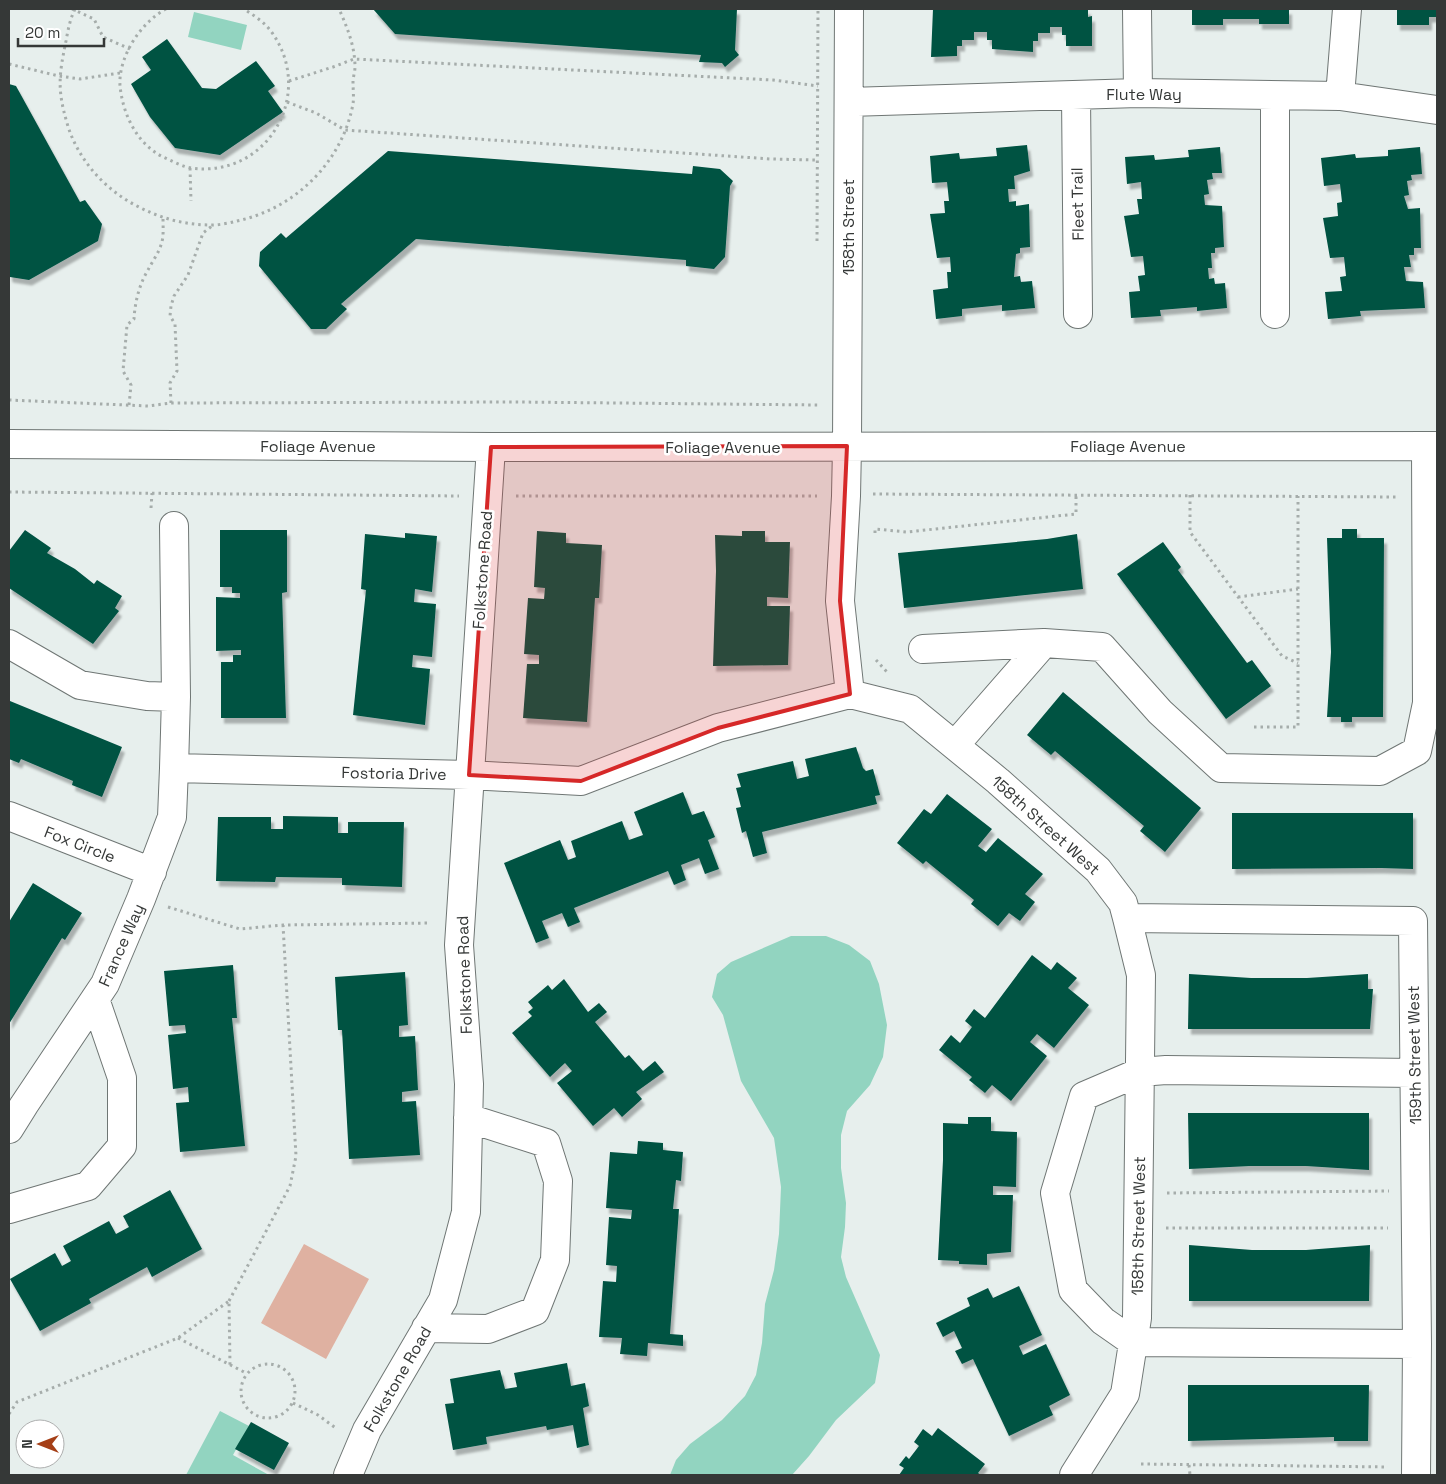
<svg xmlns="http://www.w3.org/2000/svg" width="1446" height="1484" font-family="'Space Grotesk',sans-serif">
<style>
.green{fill:#dfb1a1}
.water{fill:#92d4c0}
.building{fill:#065243;filter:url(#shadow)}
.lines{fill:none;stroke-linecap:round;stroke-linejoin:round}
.minor-casing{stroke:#6f7674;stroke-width:30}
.path{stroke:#a6adab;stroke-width:3;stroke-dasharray:2.5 4;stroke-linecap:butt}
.minor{stroke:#fff;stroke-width:28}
.marked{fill:#d62828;fill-opacity:0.2;stroke:#d62828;stroke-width:4;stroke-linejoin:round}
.labels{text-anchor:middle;stroke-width:5;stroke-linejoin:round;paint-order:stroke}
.street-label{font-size:16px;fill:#353837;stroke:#fff}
</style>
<defs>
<filter id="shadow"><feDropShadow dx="3" dy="5.5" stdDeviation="1" flood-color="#0004"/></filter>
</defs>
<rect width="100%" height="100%" fill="#e7efed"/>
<path class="green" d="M304 1244 369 1279 326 1359 261 1323Z"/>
<path class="water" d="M194 12 247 25 241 50 188 37Z
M791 936H826L849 945 870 961 879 984 887 1025 883 1057 870 1085 847 1111 841 1135V1168L846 1203 845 1227 841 1257 846 1277 880 1355 875 1383 836 1420 809 1456 792 1475H670L676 1460 690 1444 722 1420 745 1396 756 1375 762 1343 765 1304 774 1270 779 1234 781 1187 774 1138 741 1081 723 1015 712 997 717 974 731 962Z
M220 1411 249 1426 233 1455 269 1475H186Z"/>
<path class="building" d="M373 9H737L735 50 739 55 725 67 722 63 699 62 701 55 395 34Z
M933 9H1088V17L1092 16V46H1066V35H1062V27H1050V33H1038V41H1033V52L992 49V40H987V32H974V40H962V46H957V56L931 57Z
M1192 9H1289V24H1259V19H1223V25H1192Z
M1397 9H1437V17H1429V25H1397Z
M167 39 202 88 216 89 256 61 275 86 268 91 283 112 220 155 175 148 150 117 131 84 151 70 142 57Z
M9 84 16 86 80 202 85 200 102 224 98 241 29 280 10 277 9 275Z
M1027 145 1030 171 1014 176 1015 189H1008L1009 202 1016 201V206L1029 204 1030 247 1020 248V253L1016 254 1014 277 1020 276 1021 282 1032 281 1035 308 1002 311V305L962 309V316L936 319 933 290 948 288 947 272H951L950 257 937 258 930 214 945 213 944 201H949L947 182 932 183 930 156 959 153 960 159 997 156 996 148Z
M1220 147 1222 173H1212L1213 179 1207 180 1209 194 1204 195 1205 205 1222 206 1224 247 1215 248V253H1211L1212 268H1208L1209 279 1214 278 1215 284 1225 283 1227 308 1197 311V307L1160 310 1161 316 1131 318 1129 292 1140 291 1138 276 1145 275 1143 256 1131 257 1124 216 1139 214 1137 199H1142L1141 182 1127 184 1125 157 1154 155 1155 160 1189 157 1188 150Z
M1420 147 1422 174 1411 175 1412 180 1407 181 1409 195 1404 196 1408 209 1420 208 1421 248H1414V255H1409L1411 267H1404L1406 281 1423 282 1425 308 1360 311 1361 316 1328 319 1325 292 1342 291 1340 277 1346 276 1344 257 1330 258 1323 218 1338 216 1337 203 1342 202 1340 184 1324 186 1321 158 1355 154 1356 158 1388 156V150Z
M388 151 692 174 693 166 720 169 733 181 730 186 725 257 714 269 686 266V260L416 239 341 304 347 309 326 329H311L259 266 260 252 281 233 286 238Z
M1342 529H1357V538H1384L1383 717H1352V722H1341V717H1327L1331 652 1327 538H1342Z
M25 530 51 548 47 553 75 569 94 584 97 580 122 596 115 608 119 611 93 644 9 588V551Z
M220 530H287V592L282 593 286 718H221V662H233V655H241V650L216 651V597L240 598V593H232V587H220Z
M537 531 566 533V543L602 545 599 598H595L587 722 523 718 527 664H539V655L524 654 528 598 544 599 545 588 534 587Z
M742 531H765V542H790L788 598 767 597V606H790L788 665 713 666 716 571 715 535 742 536Z
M405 533 437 536 432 592 415 589 414 602 436 604 432 657 413 655 412 667 430 669 425 725 353 715 366 590 361 589 365 534 405 538Z
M1077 534 1083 589 904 608 898 553 1047 539Z
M1163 542 1181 567 1178 570 1247 663 1252 660 1271 686 1226 719 1117 574Z
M1063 692 1201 808 1165 852 1140 831 1144 826 1055 751 1051 755 1027 735Z
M10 701 122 747 102 797 72 785 73 781 21 759 19 763 9 759Z
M856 747 863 768 866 771 873 769 880 795 875 796 877 804 762 832 767 853 753 857 746 831 742 833 736 808 741 807 736 788 741 787 737 774 793 761 797 779 809 776 805 759Z
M683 792 692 815 704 811 715 837 708 840 719 869 705 874 699 858 681 865 686 880 674 885 668 871 574 908 580 922 568 927 562 913 542 921 549 938 536 943 504 863 560 840 568 860 576 857 571 841 622 821 629 840 643 835 634 812Z
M947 794 992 829 978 846 986 852 998 838 1043 874 1025 894 1035 902 1020 921 1009 913 998 926 971 904 974 900 926 861 923 864 897 843 924 809 931 814Z
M1232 813H1413V869L1381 868 1232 869Z
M283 816 338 817V833H348V822H404L402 887 342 885V878L276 877 275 882 216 881 218 817H271V829H283Z
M33 883 82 913 65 940 62 938 9 1024V922Z
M1032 955 1051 970 1057 962 1077 978 1068 988 1089 1005 1054 1048 1037 1034 1030 1042 1047 1056 1011 1101 992 1085 985 1093 969 1080 972 1077 939 1050 951 1035 960 1043 972 1027 965 1021 974 1009 985 1018Z
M233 965 237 1018H232L245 1146 180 1152 176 1103 189 1102 188 1087 173 1089 168 1035 186 1033 185 1025 169 1026 164 971Z
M405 972 408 1025 399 1026V1037L415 1036 418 1090 402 1092V1102L416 1101 420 1155 349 1159 342 1030H338L335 977Z
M1189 974 1251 978H1307L1368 974V989H1373L1370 1029H1188Z
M564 979 588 1012 599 1003 607 1012 595 1022 625 1058 629 1055 643 1071 655 1061 664 1072 636 1092 642 1099 622 1117 614 1108 593 1126 557 1083 572 1071 565 1063 550 1077 512 1033 532 1016 528 1012 533 1008 528 1002 548 985 552 990Z
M1188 1113H1369V1170L1306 1166H1250L1189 1169Z
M968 1117H991V1131L1017 1132 1016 1187 993 1186V1195H1013L1011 1252 987 1254V1265L959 1264V1261L938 1260 943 1160V1123L968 1124Z
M638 1141 663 1143V1150L683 1152 681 1181 676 1180 673 1209H679L670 1334 683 1335V1346L648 1343 647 1356 620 1354 622 1338 599 1337 603 1281 616 1282 617 1266 606 1265 609 1217 631 1219 632 1210 606 1208 610 1152 637 1154Z
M170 1190 202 1249 152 1277 147 1267 89 1299 91 1303 40 1331 10 1279 55 1253 62 1266 71 1261 63 1246 109 1221 116 1234 129 1227 123 1216Z
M1189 1245 1252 1250H1306L1370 1245 1369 1301H1189Z
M1019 1286 1042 1335 1019 1346 1023 1355 1046 1344 1070 1395 1049 1406 1053 1415 1009 1436 973 1359 962 1364 955 1351 962 1348 954 1331 943 1337 936 1323 970 1306 967 1298 988 1288 993 1298Z
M567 1363 571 1386 585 1383 589 1406 583 1408 589 1445 577 1448 573 1425 547 1430 546 1426 486 1437 487 1444 453 1450 445 1404 454 1403 450 1379 500 1370 505 1389 517 1387 514 1373Z
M1188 1385H1369L1368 1441H1334V1437L1188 1441Z
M251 1422 289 1443 274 1470 235 1449Z
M938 1428 985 1464 978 1473 981 1475H899L904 1468 899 1465 906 1456 909 1459 919 1446 914 1442 923 1429 932 1436Z"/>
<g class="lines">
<g class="minor-casing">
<path id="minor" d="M849 9 847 446 846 496 840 601 850 694 910 709 998 781 1098 870 1123 903 1127 918 1141 975 1137 1318 1125 1394 1074 1475
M1137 9 1138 93
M1076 95 1078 314
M1275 96V314
M1340 96 1347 9
M849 102 1138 93 1340 96 1437 110
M9 444 491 447 1437 446
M174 526 176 697
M9 644 80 685 147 696 176 697 174 768 469 775 581 781 718 728 850 694
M923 649 1044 643
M955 745 1044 643 1102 647 1160 712 1221 768 1380 771 1417 751 1427 703 1426 446
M9 816 152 872
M1127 918 1413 921 1417 1344 1416 1475
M1414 1073 1166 1070 1140 1072 1084 1096 1055 1193 1073 1290 1103 1321 1133 1342 1417 1344
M9 1129 24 1105 105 984 141 899 172 817 174 768
M9 1209 88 1186 122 1146V1078L95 999
M426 1328 488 1329 535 1311 555 1260 558 1181 546 1143 468 1118
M348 1475 367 1430 443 1300 466 1212 469 1084 459 945 491 447"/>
</g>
<path class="path" d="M72 9 94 19 103 37 130 49
M75 9C70 19 68 30 66 41 59 75 57 89 67 123 77 158 103 188 135 205 159 218 184 225 211 225 220 225 229 223 237 221 294 209 342 163 353 104 354 97 353 89 353 82 353 77 355 72 355 67 355 46 347 27 339 9
M166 9C141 22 118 57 120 86 123 114 136 143 163 157 172 161 181 166 191 168 269 179 317 91 270 30 263 21 253 15 244 9
M9 64 59 76 80 79 120 73
M289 81 333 67 354 59 773 80 818 86
M287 102 316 113 345 130 771 159 816 160
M190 168 191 201
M817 241 818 9
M9 400 148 406 171 403 517 402 818 405V402
M171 403 170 383 177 371 175 324 170 316 171 306 174 296 188 275 203 233 212 226
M129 405 131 385 123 371 127 325 134 319C135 302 139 285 148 270 152 262 158 254 161 245 164 237 163 227 163 218
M9 492 459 496
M873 494 1399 497
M1190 495V532L1282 656 1298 663
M516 496H817
M151 508 152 493
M875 533V529L907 532 1076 514V495
M1238 597 1298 589
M876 660 887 672
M1254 727H1298V496
M168 907 240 929 283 925 431 923
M1167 1193 1389 1191
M1166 1228H1388
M229 1301 290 1186 296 1156 283 925
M178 1338 246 1373
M241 1391a27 27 0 1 1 54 0a27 27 0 1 1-54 0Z
M293 1403 318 1415 337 1429
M9 1414 17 1402 178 1338 229 1301 230 1365
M1141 1464 1388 1467
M1189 1465 1190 1475"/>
<use href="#minor" class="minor"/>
</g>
<path class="marked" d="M847 446 840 601 850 694 718 728 581 781 469 775 491 447Z"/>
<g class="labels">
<g class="street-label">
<text x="1144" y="100">Flute Way</text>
<text transform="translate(1077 204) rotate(-91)" y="6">Fleet Trail</text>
<text transform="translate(848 227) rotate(-90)" y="6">158th Street</text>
<text x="318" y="452">Foliage Avenue</text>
<text x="1128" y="452">Foliage Avenue</text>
<text x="723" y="453">Foliage Avenue</text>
<text transform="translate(482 570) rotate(-86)" y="6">Folkstone Road</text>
<text transform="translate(394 773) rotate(1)" y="6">Fostoria Drive</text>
<text transform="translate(1046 825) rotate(42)" y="6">158th Street West</text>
<text transform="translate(80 844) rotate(21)" y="6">Fox Circle</text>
<text transform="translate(121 945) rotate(-66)" y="6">France Way</text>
<text transform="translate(464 975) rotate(-92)" y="6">Folkstone Road</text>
<text transform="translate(1414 1055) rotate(-91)" y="6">159th Street West</text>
<text transform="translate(1138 1226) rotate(-89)" y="6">158th Street West</text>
<text transform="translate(397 1379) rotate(-60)" y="6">Folkstone Road</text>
</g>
</g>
<rect width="1446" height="1484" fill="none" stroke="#353837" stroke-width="20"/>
<g transform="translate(40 1444) rotate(270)"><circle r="24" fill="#ffffff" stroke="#aeafaf"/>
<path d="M0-4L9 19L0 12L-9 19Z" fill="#a53f17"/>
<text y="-8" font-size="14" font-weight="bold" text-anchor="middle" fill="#353837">N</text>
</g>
<path d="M18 38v8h86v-8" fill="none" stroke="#353837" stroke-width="2.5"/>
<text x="25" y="38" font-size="15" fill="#353837" stroke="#ffffff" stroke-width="4" paint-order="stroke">20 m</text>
</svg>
